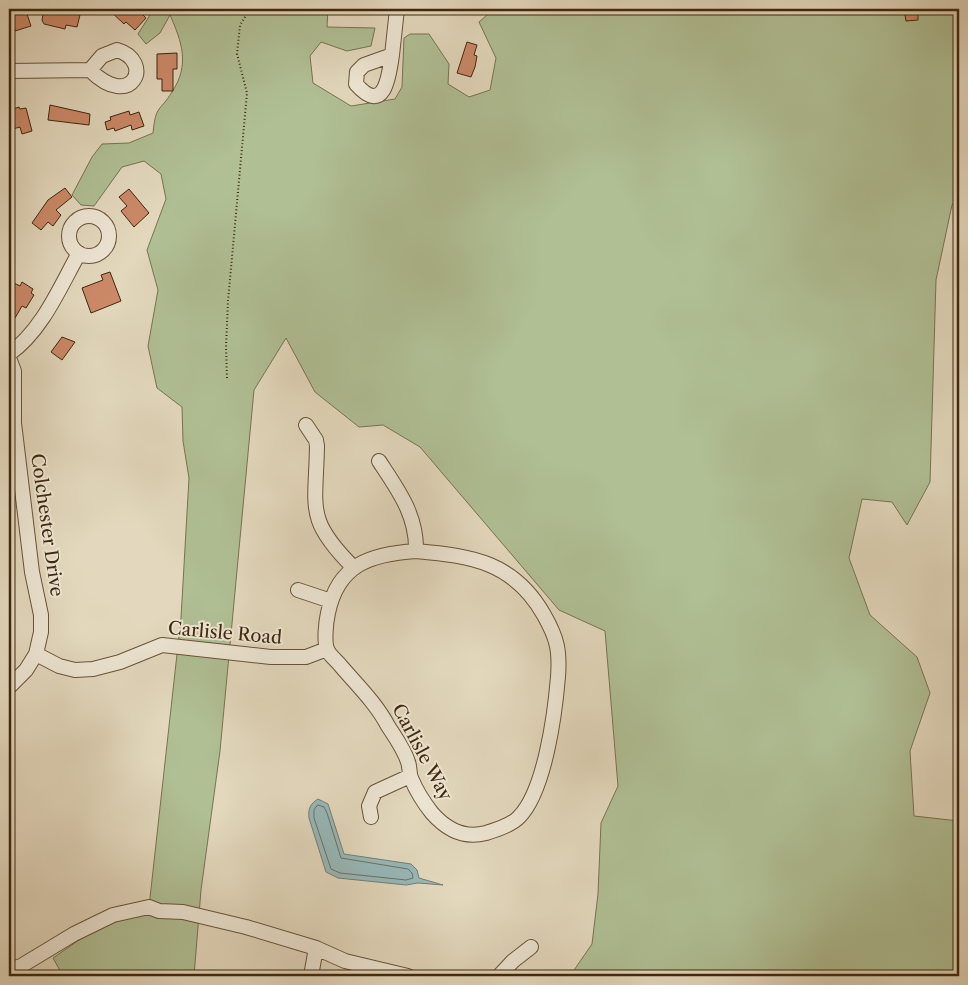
<svg xmlns="http://www.w3.org/2000/svg" width="968" height="985" font-family="'Libre Caslon Text',serif">
<style>
.green{fill:#b0bf94;stroke:#787351}
.water{fill:#97b8b9;stroke:#747e75}
.lines{fill:none;stroke-linecap:round;stroke-linejoin:round}
.shore{stroke:#6c7064;stroke-width:1}
.building{fill:#cb8968;stroke:#40270e}
.minor-casing{stroke:#69533a;stroke-width:16}
.path{stroke:#40270e;stroke-width:2;stroke-dasharray:1 2.5;stroke-linecap:butt}
.minor{stroke:#ede6d4;stroke-width:14}
.labels{text-anchor:middle;stroke-width:4;stroke-linejoin:round;paint-order:stroke}
.street-label{font-size:18px;fill:#40270e;stroke:#ede6d4}
</style>
<rect width="100%" height="100%" fill="#e3d8bd"/>
<filter id="stains"><feTurbulence type="fractalNoise" baseFrequency=".004" numOctaves="4"/><feColorMatrix values="0 0 0 0 .2 0 0 0 0 .09 0 0 0 0 .02 0 0 0 .5 -.17"/></filter>
<radialGradient id="worn" r=".72"><stop offset=".6" stop-color="#630" stop-opacity="0"/><stop offset="1" stop-color="#630" stop-opacity=".3"/></radialGradient>
<path class="green" d="M149 9H328L327 27 375 28 371 46 347 51 321 42 310 56 313 83 351 106 395 99 402 87 404 38 410 34H429L449 64 448 84 469 97 490 90 496 58 479 22 494 9H959V196L952 205 936 280 930 482 907 525 892 502 862 499 849 558 870 615 917 657 930 693 910 751 914 816 959 821V976H570L592 944 598 894 601 823 618 786 605 631 559 610 420 447 383 425 359 427 315 392 286 338 254 390 220 751 201 890 194 976H63L53 958 98 927 149 907 181 618 189 478 183 441 182 407 157 388 148 346 158 290 147 250 166 199 161 174 144 161 122 167 94 206 81 205 72 195 92 157 102 144 129 143 153 133C156 104 159 113 172 92 190 65 182 42 170 15L160 33 146 44 138 34 150 15Z"/>
<path class="water" d="M318 799 328 804 344 854 411 864 417 870 419 878 443 885 418 883 406 885 338 878 326 872 309 818C308 809 310 804 318 799Z"/>
<g class="lines">
<path class="shore" d="M318 805 324 807 327 813 341 858 408 869 412 873 413 878 406 880 340 873 331 869 314 818V810Z"/>
</g>
<path class="building" d="M44 9 80 15 77 27 66 25 65 29 44 24 42 20Z
M108 9H129L134 13 137 9 146 18 135 30 126 22 124 24Z
M904 9H918V20L906 21Z
M26 11 31 26 15 31 14 26 9 28V16Z
M467 42 477 45 474 55 477 56 475 67 471 77 457 73Z
M177 53V69H173V91H162V79H157V54Z
M50 105 90 114 89 125 48 120Z
M19 107 20 109 26 108 32 131 22 134 20 127 9 130 10 110Z
M129 111 130 115 139 112 144 126 132 130 131 125 115 131 114 128 107 130 105 122 111 120 110 117Z
M65 188 72 197 56 210 61 215 53 226 48 222 41 230 32 223 48 200Z
M129 189 149 213 134 227 121 211 127 206 119 197Z
M110 272 121 301 91 313 82 288 103 280 101 275Z
M22 282 33 289 31 293 34 295 26 308 22 306 15 318 9 314V291L14 283 20 286Z
M62 337 75 342 62 360 51 352Z"/>
<g class="lines">
<g class="minor-casing">
<path id="minor" d="M117 50C155 61 132 112 90 70L102 56Z
M392 55C389 77 384 116 356 84L357 72 364 65Z
M392 55 397 9
M9 71 90 70
M69 236a20 20 0 1 1 40 0a20 20 0 1 1-40 0Z
M9 354C42 331 60 287 79 253
M9 358 14 371V423L32 572 41 615V632L36 654 26 670 9 687
M306 425 316 440 317 446C316 508 305 519 353 567
M379 461C398 490 417 515 416 551
M416 551C472 556 514 562 544 615 557 638 560 650 558 677 555 713 545 791 519 817 512 825 496 830 486 833 464 839 446 829 432 813 424 803 416 790 411 778 409 773 410 767 408 762 404 749 395 737 388 726 376 703 357 685 340 665 337 661 329 655 327 649 324 641 326 622 328 613 338 564 371 554 416 551Z
M298 590 331 601
M36 654 59 666 75 670 93 669 120 662 162 645 271 657H306L327 649
M371 817 369 806 375 792 410 776
M9 970 21 966 74 934 113 915 149 907 159 911 183 912 246 927 316 948 345 961 408 976
M311 976 316 948
M499 976 513 961 531 947"/>
</g>
<path class="path" d="M227 378 226 347 228 301 247 93 237 54 240 25 250 9"/>
<use href="#minor" class="minor"/>
</g>
<g class="labels">
<g class="street-label">
<text transform="translate(47 525) rotate(82)" y="6">Colchester Drive</text>
<text transform="translate(225 633) rotate(5)" y="6">Carlisle Road</text>
<text transform="translate(422 752) rotate(62)" y="6">Carlisle Way</text>
</g>
</g>
<rect width="968" height="985" fill="none" stroke="#e3d8bd" stroke-width="30"/>
<rect x="10" y="10" width="948" height="965" fill="none" stroke="#40270e" stroke-width="2.5"/>
<rect x="15" y="15" width="938" height="955" fill="none" stroke="#40270e"/>
<rect width="100%" height="100%" filter="url(#stains)"/>
<rect width="100%" height="100%" fill="url(#worn)"/>
</svg>
